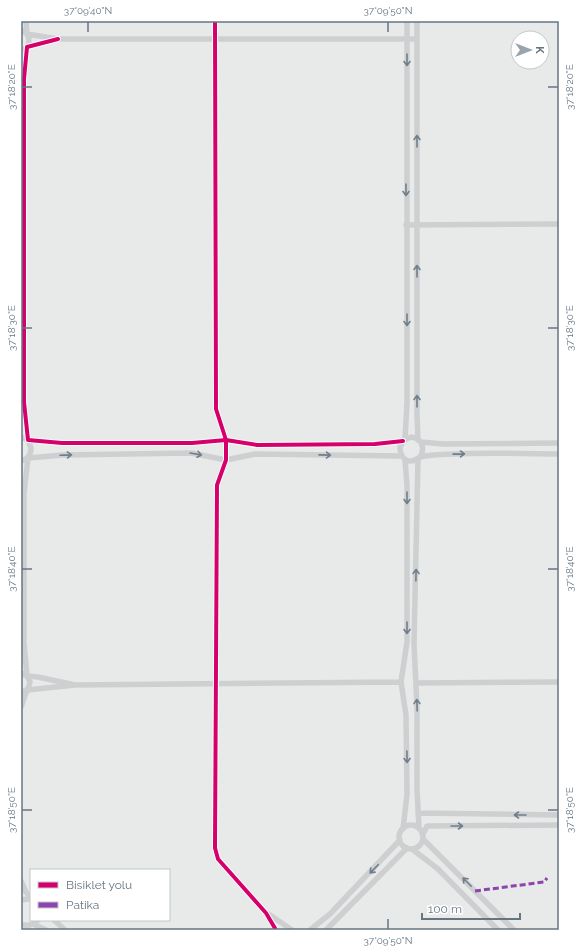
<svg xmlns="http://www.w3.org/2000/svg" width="580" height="951" font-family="Raleway,sans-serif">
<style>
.built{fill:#e8e9e9;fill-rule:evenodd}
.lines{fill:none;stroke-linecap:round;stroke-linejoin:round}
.street{stroke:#cecfd0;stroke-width:5.5}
.quiet{stroke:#8e44ad;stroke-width:3;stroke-dasharray:6 3;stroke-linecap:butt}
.cycleway-casing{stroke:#fff;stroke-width:6}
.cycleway{stroke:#d6006c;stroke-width:4}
.oneway{stroke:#707f8b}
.ticks{fill:none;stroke:#657683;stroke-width:1.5}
.neatline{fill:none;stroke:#657683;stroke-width:1.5}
.ticks-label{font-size:10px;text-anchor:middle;fill:#657683}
</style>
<rect width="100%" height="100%" fill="#f9f9f9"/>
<path class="built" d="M21 21H559V930H21ZM518 38H542V62H518ZM31 870H169V920H31Z"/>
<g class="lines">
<path class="street" d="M26 21 27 34 58 39H417
M215 21 216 409 226 440V460L217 485 215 848 218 859 266 913 276 930
M417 21V414L418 440
M21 30 27 34C31 41 29 48 21 51
M58 39 27 47 24 79V402L28 440 62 443H192L226 440 257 445 375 444 403 441
M406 225 559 224
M21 437 28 440 31 448C31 455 28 459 21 461
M405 439 407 403V21
M421 442 443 444 559 443
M420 457C429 443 413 430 403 442 397 448 401 459 409 461 414 462 417 458 421 457 427 455 447 454 454 454 489 452 524 454 559 454
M418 459 414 643 417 708V789L419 828
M21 673 27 676 30 682 28 689 21 693
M416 683 559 682
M75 685 38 677 27 676 24 643V493L28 458 63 455 191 453 226 460 255 454 402 456
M21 707 27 690 75 685 401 682
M418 813 559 815
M399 837a12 12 0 1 1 24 0a12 12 0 1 1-24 0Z
M403 829 407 794 406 715 401 682 407 642V486L405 459
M423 834 427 826 559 825
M423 839 514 930
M412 849 438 869 498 930
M21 881 26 892 31 898
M21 900 28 899H31
M267 913 292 930
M54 920 65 930
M21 924C28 927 33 925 38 920
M33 924 46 930
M310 930 330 914 400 840
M326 930 407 848"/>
<path class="quiet" d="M475 891 544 882 547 878"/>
<g class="cycleway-casing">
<path id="cycleway" d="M215 21 216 409 226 440V460L217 485 215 848 218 859 266 913 276 930
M58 39 27 47 24 79V402L28 440 62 443H192L226 440 257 445 375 444 403 441"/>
</g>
<use href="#cycleway" class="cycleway"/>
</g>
<defs><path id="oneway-shaft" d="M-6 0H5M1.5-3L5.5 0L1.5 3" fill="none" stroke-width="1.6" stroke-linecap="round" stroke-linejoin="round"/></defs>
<g class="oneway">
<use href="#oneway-shaft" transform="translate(407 60) rotate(90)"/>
<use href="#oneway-shaft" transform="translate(417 141) rotate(-90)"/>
<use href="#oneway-shaft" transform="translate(406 190) rotate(90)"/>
<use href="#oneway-shaft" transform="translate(417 271) rotate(-90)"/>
<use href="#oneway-shaft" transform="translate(407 320) rotate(90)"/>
<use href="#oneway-shaft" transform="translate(417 401) rotate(-90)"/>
<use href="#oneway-shaft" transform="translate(196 454) rotate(10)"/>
<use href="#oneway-shaft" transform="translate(459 454) rotate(-1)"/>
<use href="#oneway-shaft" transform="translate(66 455) rotate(-2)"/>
<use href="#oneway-shaft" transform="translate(325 455) rotate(1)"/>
<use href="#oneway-shaft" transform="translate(407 498) rotate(90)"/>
<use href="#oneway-shaft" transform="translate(416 575) rotate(-89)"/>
<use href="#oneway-shaft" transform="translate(407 628) rotate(90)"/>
<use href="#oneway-shaft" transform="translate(417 705) rotate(-92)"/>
<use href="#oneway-shaft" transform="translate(407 757) rotate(89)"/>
<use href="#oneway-shaft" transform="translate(520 815) rotate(180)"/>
<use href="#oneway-shaft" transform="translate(457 826)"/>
<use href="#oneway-shaft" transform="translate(374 869) rotate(134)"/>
<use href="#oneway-shaft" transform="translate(467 882) rotate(-135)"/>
</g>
<path class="ticks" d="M88 22V32M388 22V32M22 87H32M548 87H558M22 328H32M548 328H558M22 569H32M548 569H558M22 810H32M548 810H558M388 919V929"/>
<rect width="580" height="951" fill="none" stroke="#ffffff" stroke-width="44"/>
<rect x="30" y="869" width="140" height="52" fill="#ffffff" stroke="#c1c8cd"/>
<rect x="38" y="882" width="20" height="6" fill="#d6006c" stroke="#c1c8cd"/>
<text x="66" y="889" font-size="12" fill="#657683">Bisiklet yolu</text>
<rect x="38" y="902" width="20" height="6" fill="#8e44ad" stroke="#c1c8cd"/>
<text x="66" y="909" font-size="12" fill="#657683">Patika</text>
<g transform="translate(530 50) rotate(90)"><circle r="19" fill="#ffffff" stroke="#c1c8cd"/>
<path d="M0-3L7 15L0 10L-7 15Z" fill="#99a4ac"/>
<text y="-6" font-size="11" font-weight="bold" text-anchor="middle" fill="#657683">K</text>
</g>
<path d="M422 913v6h98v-6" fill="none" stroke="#657683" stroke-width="2"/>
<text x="428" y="913" font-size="12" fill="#657683" stroke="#ffffff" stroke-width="3" paint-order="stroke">100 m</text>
<rect x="22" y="22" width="536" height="907" class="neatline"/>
<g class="ticks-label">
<text x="88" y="14">37°09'40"N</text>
<text x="388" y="14">37°09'50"N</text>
<text transform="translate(569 87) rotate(-90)" y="4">37°18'20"E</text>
<text transform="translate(11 87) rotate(-90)" y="4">37°18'20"E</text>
<text transform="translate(11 328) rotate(-90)" y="4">37°18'30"E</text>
<text transform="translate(569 328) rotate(-90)" y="4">37°18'30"E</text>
<text transform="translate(569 569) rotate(-90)" y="4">37°18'40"E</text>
<text transform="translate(11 569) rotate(-90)" y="4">37°18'40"E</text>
<text transform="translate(569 810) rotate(-90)" y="4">37°18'50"E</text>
<text transform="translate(11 810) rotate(-90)" y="4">37°18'50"E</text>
<text x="388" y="944">37°09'50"N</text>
</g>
</svg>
